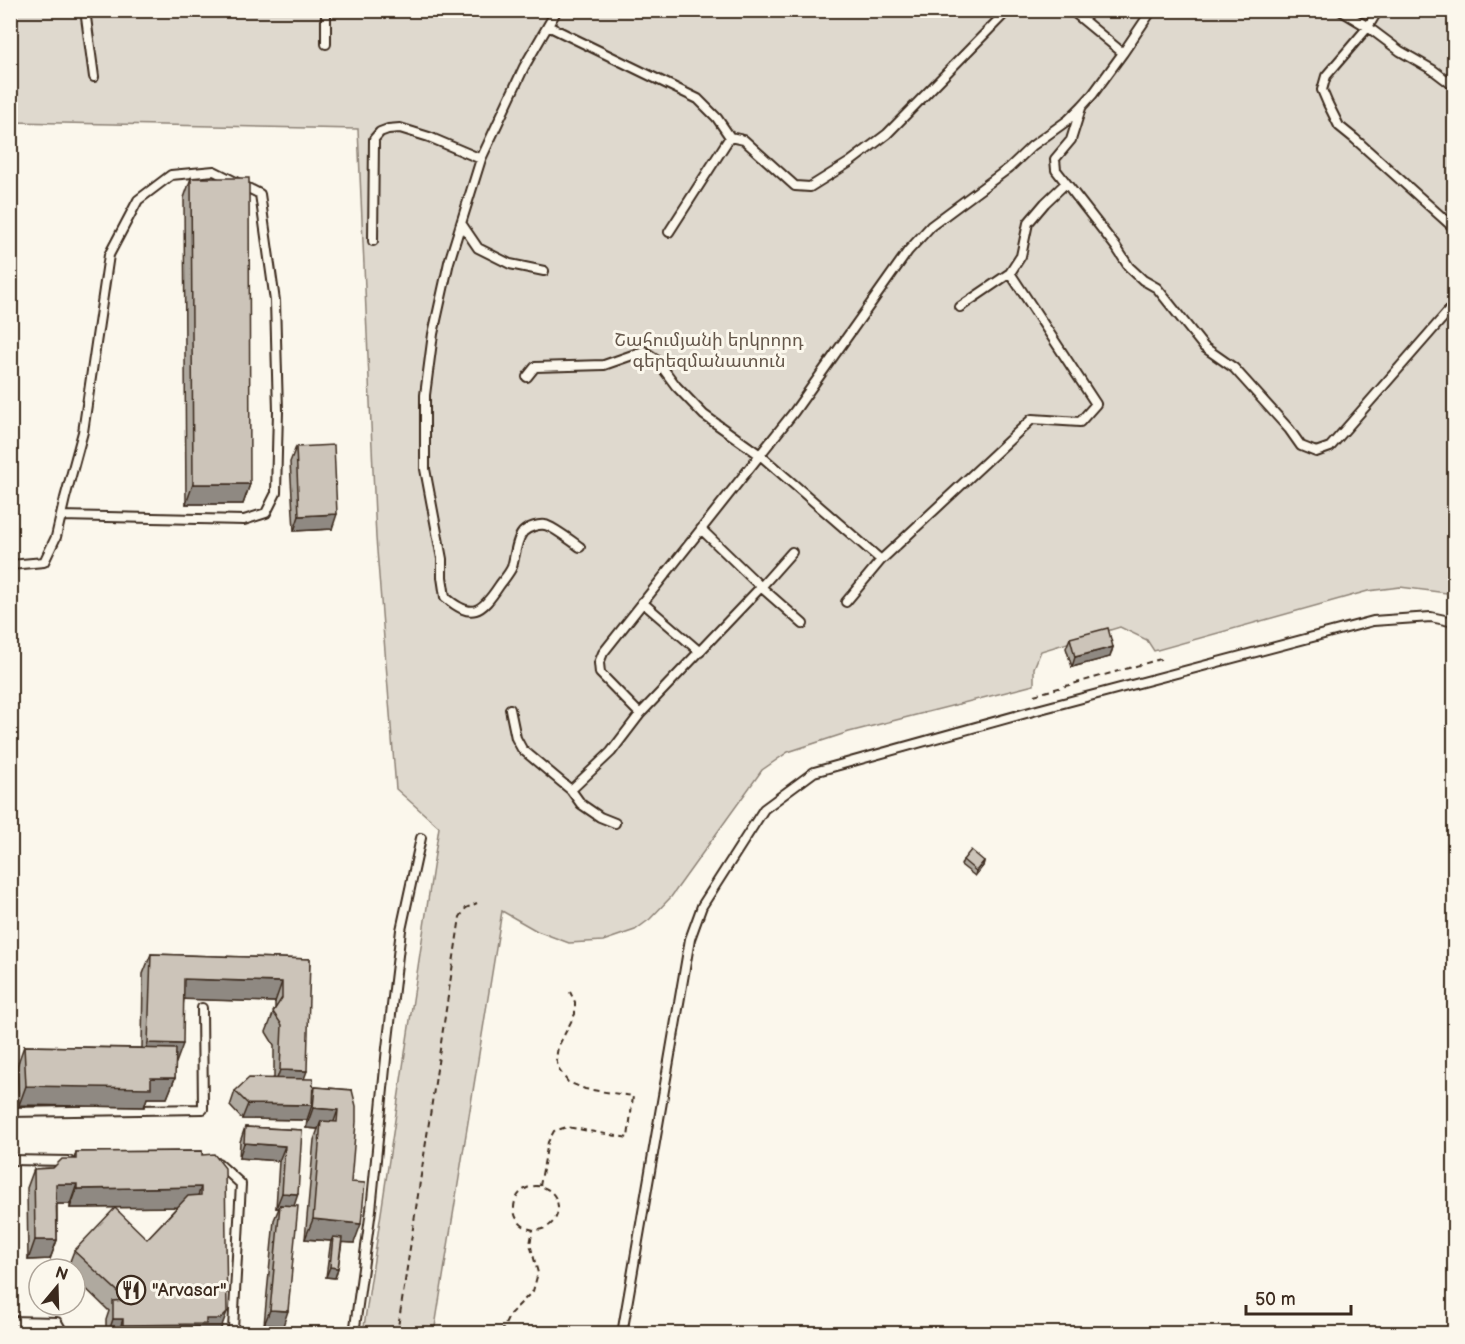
<svg xmlns="http://www.w3.org/2000/svg" width="1465" height="1344" font-family="'Balsamiq Sans','Noto Sans Armenian',sans-serif">
<style>
.green{fill:#dfd9ce;stroke:#8d8276;stroke-width:1.5}
.lines{fill:none;stroke-linecap:round;stroke-linejoin:round}
.service-casing{stroke:#3b2a1e;stroke-width:12}
.path{stroke:#3b2a1e;stroke-width:2;stroke-dasharray:6 4.5;stroke-linecap:butt}
.service{stroke:#fbf7ec;stroke-width:8}
.wall{fill:#afa99f;stroke:#3b2a1e;stroke-width:1.5}
.shaded-wall{fill:#8f8982;stroke:#3b2a1e;stroke-width:1.5}
.building{fill:#ccc4b9;stroke:#3b2a1e;stroke-width:1.5}
.labels{text-anchor:middle;stroke-width:6;stroke-linejoin:round;paint-order:stroke}
.park-label{font-size:18px;fill:#64564a;stroke:#fbf7ec}
.poi-label{font-size:18px;fill:#3b2a1e;stroke:#fbf7ec;text-anchor:start}
</style>
<rect width="100%" height="100%" fill="#fbf7ec"/>
<filter id="ink" filterUnits="userSpaceOnUse"><feTurbulence type="fractalNoise" baseFrequency=".0167" numOctaves="2"/><feDisplacementMap in="SourceGraphic" scale="12" xChannelSelector="R" yChannelSelector="G"/><feConvolveMatrix kernelMatrix="1 2 1 2 8 2 1 2 1" color-interpolation-filters="sRGB"/></filter>
<g filter="url(#ink)">
<path class="green" d="M11 11H1454V594L1400 587 1368 591 1154 651 1147 640 1120 627 1041 651 1034 668V685L849 732 788 752 762 770 671 897 650 919 635 930 603 941 569 943 537 931 502 911 434 1333H363L439 827 396 789 376 538 358 129 11 122Z"/>
<g class="lines">
<g class="service-casing">
<path id="service" d="M85 10 94 77
M326 10V44
M557 10 524 67 481 159 449 262 433 334 425 395V469L442 559V577L445 597C472 620 481 613 499 586 503 580 509 574 512 567 515 557 516 540 523 532 528 527 539 524 545 525 552 526 573 542 580 547
M1071 10 1123 53
M1340 10 1368 27 1400 51 1433 70 1454 86
M1378 10 1368 27 1326 76 1322 90 1328 104 1339 126 1355 139 1454 228
M548 26 698 99 717 118 730 137 744 140 795 186 810 187 850 162 887 134 1008 10
M1081 108 1071 140 1055 159 1056 170 1116 247 1129 267 1143 280 1157 288 1204 347 1234 368 1289 429 1301 446 1316 452 1330 447 1454 305
M461 223 478 248 510 264 544 271
M669 232 730 137
M373 241 374 139 380 132 388 129 400 128 429 137 481 159
M960 307 1010 273 1021 256 1028 223 1045 203 1066 183
M527 377 535 367 604 365 644 351 656 359 676 386 704 415 760 455 881 560
M701 529 761 587 803 624
M10 565 44 562 56 537 65 498 83 432 109 255 138 200 171 175 214 171 260 194 275 301 278 411 276 493 266 513 244 520 61 516
M642 602 700 652
M846 602 881 560 1032 419 1080 422 1096 404 1010 273
M510 709 516 738 522 749 571 790 581 804 600 817 615 823
M640 714 600 673 599 663 603 653 794 412 908 251 931 226 1009 168 1032 146 1068 120 1082 106 1093 94 1123 53 1152 10
M571 790 611 752 640 714 761 587 792 552
M10 1112 203 1109 202 1008
M10 1160 69 1161
M218 1163 241 1184 233 1329 230 1334
M10 1321 57 1322 64 1334
M354 1334 371 1210 387 1048 401 930 421 838
M622 1334 690 939 702 906 764 809 814 772 1037 710 1373 621 1431 617 1454 622"/>
</g>
<path class="path" d="M1034 695 1164 658
M540 1186 548 1142 554 1131 567 1127 628 1138 633 1096 585 1089 568 1082 559 1070 556 1059 558 1047 575 1014V1002L570 992
M514 1208a22 22 0 1 1 44 0a22 22 0 1 1-44 0Z
M397 1334 460 917 466 908 477 903
M503 1334V1329L510 1314 533 1291 538 1273 530 1244 533 1229"/>
<use href="#service" class="service"/>
</g>
<path class="wall" d="M191 178 250 484 243 504H186L184 198Z
M296 447 332 529 294 531 290 462Z
M1070 638 1113 647 1110 657 1072 667 1066 648Z
M963 860 984 861 983 866 975 876 961 865Z
M151 954 310 959 304 1079 312 1095 315 1087 352 1090 351 1182 354 1243 342 1242 338 1268 335 1278 326 1277 330 1247 331 1241 305 1239 314 1140 318 1129 306 1128 307 1120 242 1119 230 1106 235 1091 274 1078V1045L266 1032 275 1009V1002L184 999 175 1063V1078L167 1098H147L144 1107 19 1105 17 1066 24 1046 142 1048 143 974Z
M245 1127 302 1130 294 1206 283 1326 264 1325 274 1220 279 1208H276L279 1161 239 1158 240 1142Z
M202 1151 220 1331 218 1334H106V1320L109 1311 75 1278V1269H67L74 1251 147 1239 177 1207 70 1208V1204H57V1240L50 1259 28 1260 27 1188 34 1169 53 1168 74 1159 76 1152Z"/>
<path class="shaded-wall" d="M193 484H250L243 504H186Z
M337 514 332 529 294 531 299 516Z
M1113 647 1110 657 1072 667 1075 657Z
M984 861 983 866 975 876 976 871Z
M184 979 282 982 275 1002 177 999Z
M148 1043 183 1044 176 1063 141 1062Z
M280 1070 307 1071 300 1090H273Z
M151 1078H175L167 1098H147L144 1107 19 1105 26 1086Z
M248 1104 312 1105 307 1120 242 1119Z
M313 1108 338 1110 331 1130 321 1121 318 1129 306 1128Z
M244 1143 285 1146 279 1161 239 1158Z
M56 1184H77L70 1204H49Z
M201 1187 194 1207 70 1208 77 1189Z
M282 1193 298 1194 293 1209 280 1205 279 1208H276Z
M313 1219 361 1224 354 1243 333 1242V1237L331 1241 305 1239Z
M35 1240H57L50 1259 28 1260Z
M330 1267 338 1268 335 1278 326 1277Z
M270 1310 288 1311 283 1326 264 1325Z
M227 1312 220 1331 218 1334H120L123 1325Z
M113 1319H123L118 1334H108Z"/>
<path class="building" d="M191 178H249L250 484H193Z
M334 445 337 514 299 516 296 447Z
M1108 628 1113 647 1075 657 1070 638Z
M971 850 984 861 976 871 963 860Z
M151 954 310 959 307 1071 280 1070 282 1025 273 1012 282 998V982L184 979 183 1044 148 1043Z
M24 1046 176 1049 175 1078H151V1088L26 1086Z
M249 1078 313 1079 312 1105 248 1104 235 1091Z
M315 1087 352 1090 356 1106V1122L351 1182 365 1183 361 1224 313 1219 321 1121 337 1122 338 1110 313 1108Z
M245 1127 302 1130 298 1194 282 1193 285 1146 244 1143Z
M202 1151V1155L214 1154 225 1168 227 1312 220 1319H206V1324L123 1325V1319H113V1301L127 1300 74 1251 115 1208 147 1239 188 1196 201 1195V1187L77 1189V1184H56L57 1240H35L34 1169 53 1168 62 1159H76V1152Z
M280 1205 298 1206 288 1311 270 1310Z
M333 1237 342 1238 338 1268 330 1267Z"/>
</g>
<defs>
<g id="restaurant-ring" transform="scale(1.5)"><circle r="9.5" fill="#fbf7ec" stroke="#3b2a1e" stroke-width="1.5"/><path d="M-5-6h1v4h1v-4h1v4h1v-4h1v5L-1.5 .5V6h-2V.5L-5-1ZM5-6V6H3V1.5H1.5Q1.5-4 5-6Z" fill="#3b2a1e"/></g>
</defs>
<g fill-rule="evenodd">
<use href="#restaurant-ring" x="131" y="1290"/>
</g>
<g class="labels">
<g class="park-label">
<text x="709" y="346">Շահումյանի երկրորդ<tspan x="709" dy="21">գերեզմանատուն</tspan></text>
</g>
<g class="poi-label">
<text x="152" y="1296">"Arvasar"</text>
</g>
</g>
<rect width="1465" height="1344" fill="none" stroke="#fbf7ec" stroke-width="36"/>
<rect x="18" y="18" width="1429" height="1308" fill="none" stroke="#3b2a1e" stroke-width="2" filter="url(#ink)"/>
<g transform="translate(57 1287) rotate(19)"><circle r="28" fill="#fbf7ec" stroke="#aea59a" stroke-width="1.5"/>
<path d="M0-4.5L10 22L0 15L-10 22Z" fill="#3b2a1e"/>
<text y="-9" font-size="16" font-weight="bold" text-anchor="middle" fill="#3b2a1e">N</text>
</g>
<path d="M1246 1305v9h105v-9" fill="none" stroke="#3b2a1e" stroke-width="3"/>
<text x="1255" y="1305" font-size="18" fill="#3b2a1e" stroke="#fbf7ec" stroke-width="4.5" paint-order="stroke">50 m</text>
</svg>
